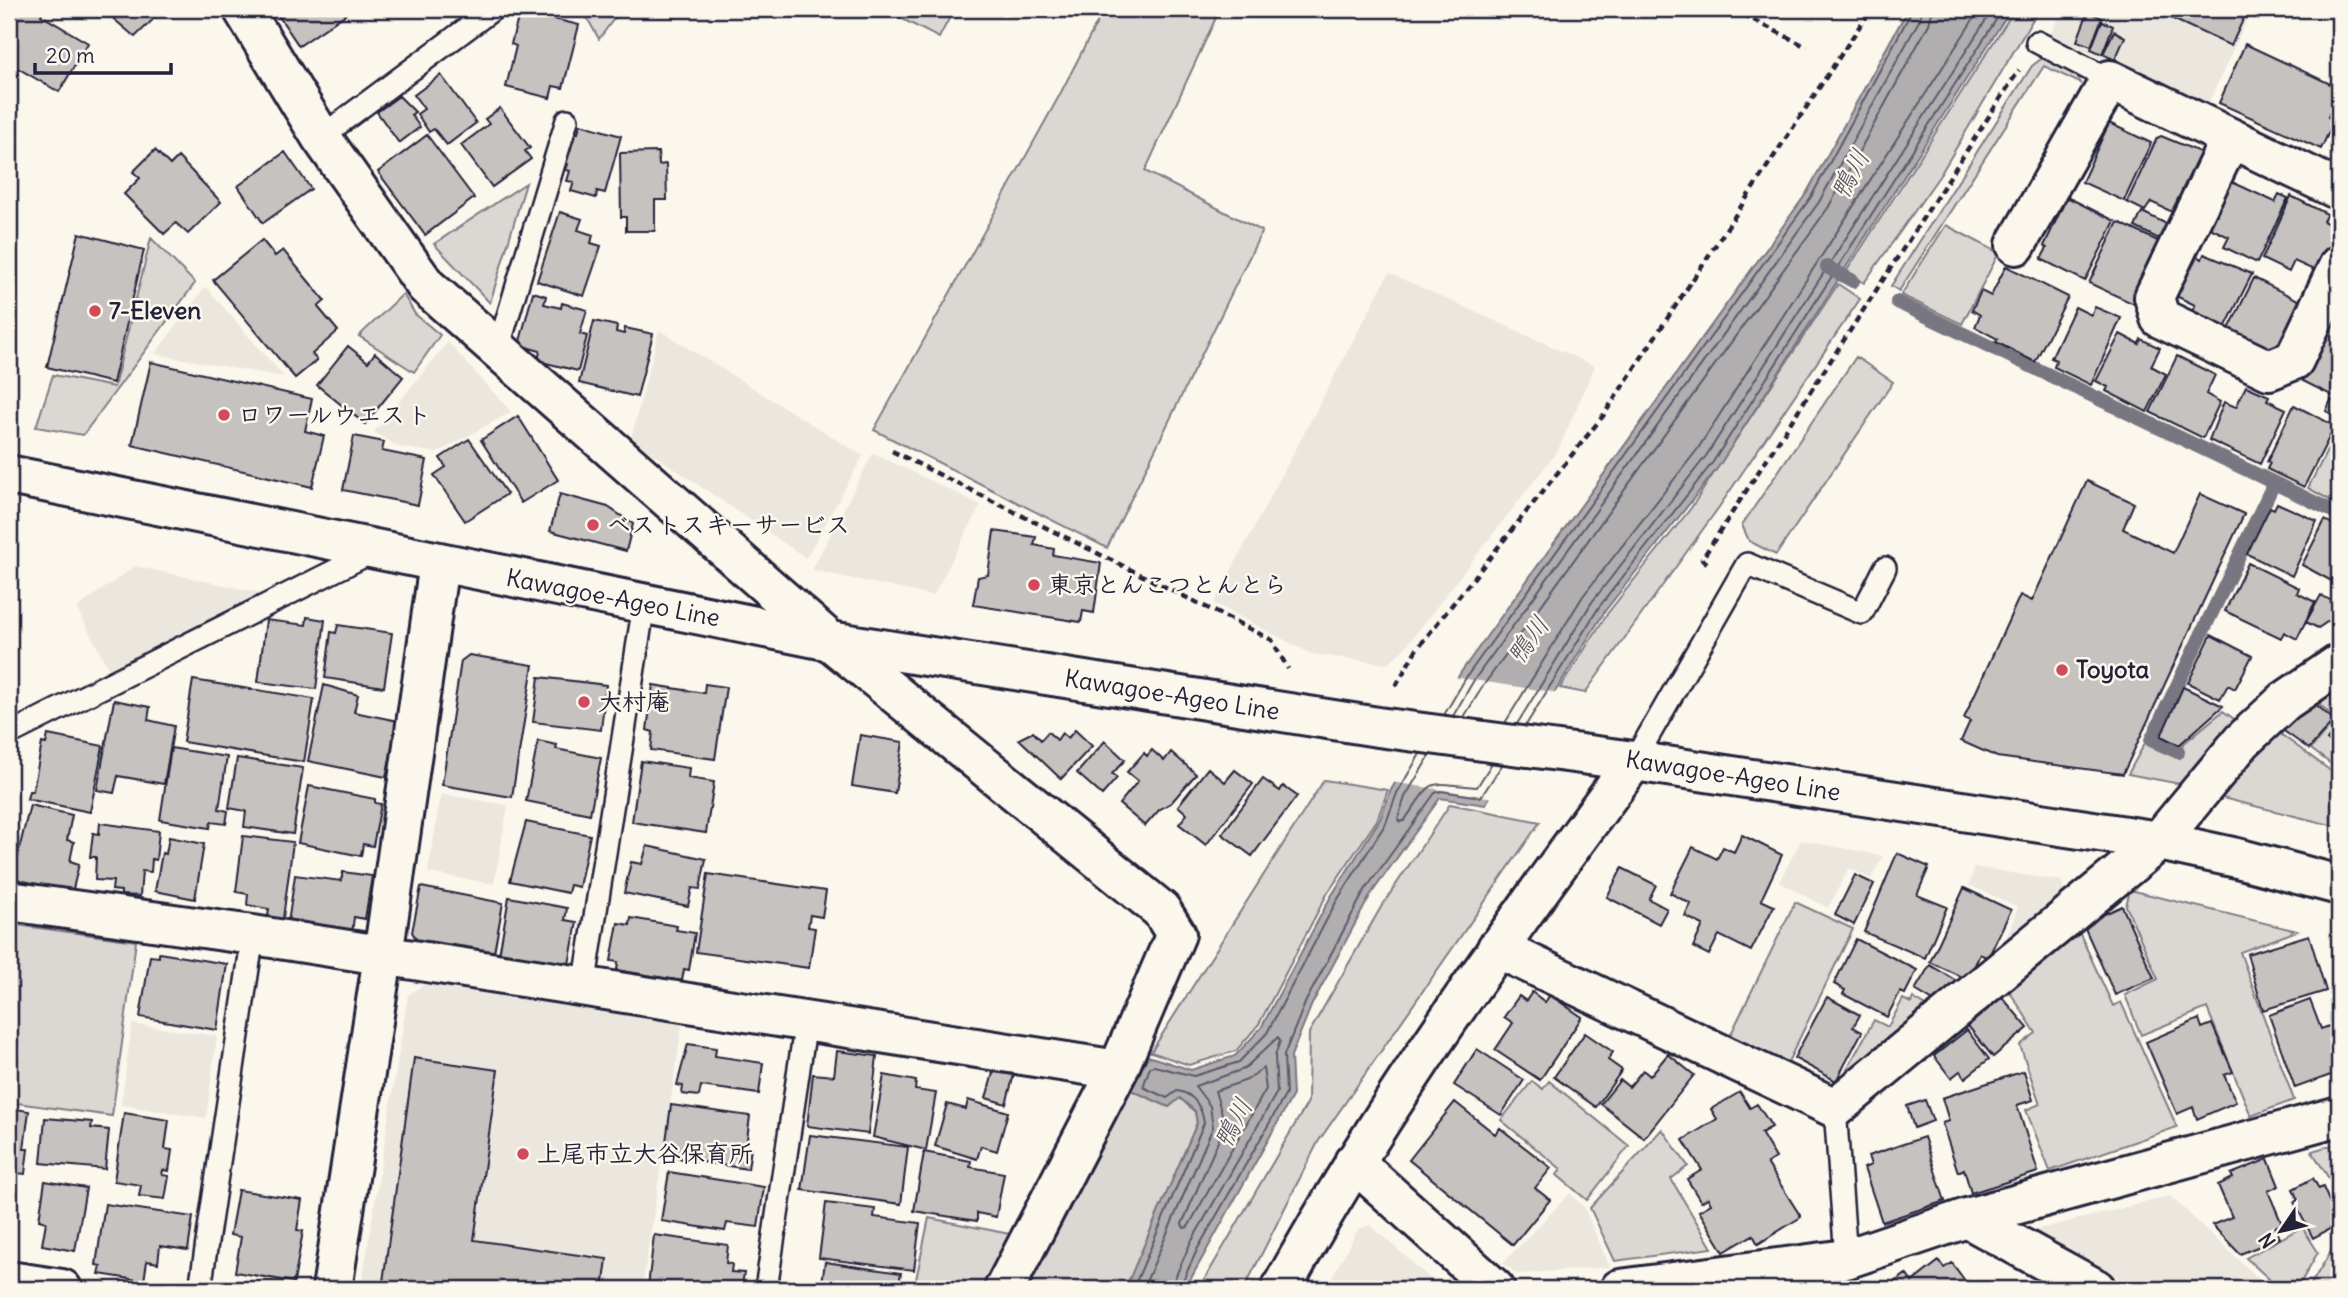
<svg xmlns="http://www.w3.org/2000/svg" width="2348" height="1298" font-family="Delius,'Klee One',sans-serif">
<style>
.built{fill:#ebe7df}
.green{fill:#dbd8d3;stroke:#7e7d87;stroke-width:2}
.water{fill:#b1aeb0;stroke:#787681;stroke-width:2}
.pier{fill:#fbf7ec}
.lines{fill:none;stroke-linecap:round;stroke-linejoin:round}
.shore{stroke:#5b5a6a;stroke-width:2}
.stream{stroke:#787681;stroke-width:14}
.building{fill:#c6c2c0;stroke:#22223b;stroke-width:2}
.lane-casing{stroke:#22223b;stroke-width:26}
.street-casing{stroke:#22223b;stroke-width:44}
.secondary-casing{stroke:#22223b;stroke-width:44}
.primary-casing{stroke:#22223b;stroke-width:44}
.path{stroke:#22223b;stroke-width:4.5;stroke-dasharray:7 5;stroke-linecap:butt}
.lane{stroke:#fbf7ec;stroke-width:21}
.street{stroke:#fbf7ec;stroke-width:38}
.secondary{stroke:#fbf7ec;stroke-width:38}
.primary{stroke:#fbf7ec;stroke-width:38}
.poi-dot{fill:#d1495b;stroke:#fbf7ec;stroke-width:2.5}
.labels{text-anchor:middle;stroke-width:5;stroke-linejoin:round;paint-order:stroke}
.poi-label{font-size:24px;font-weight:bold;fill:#22223b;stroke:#fbf7ec;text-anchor:start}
.street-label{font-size:24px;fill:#22223b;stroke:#fbf7ec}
.water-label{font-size:26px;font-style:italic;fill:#545364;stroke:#fbf7ec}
</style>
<rect width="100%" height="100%" fill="#fbf7ec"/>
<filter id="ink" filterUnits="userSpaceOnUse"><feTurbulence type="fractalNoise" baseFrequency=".0143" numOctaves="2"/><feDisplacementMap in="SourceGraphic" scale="14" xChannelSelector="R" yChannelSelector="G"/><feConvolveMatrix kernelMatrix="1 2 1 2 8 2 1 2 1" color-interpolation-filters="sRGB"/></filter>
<g filter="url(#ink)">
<path class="built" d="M2063 9H2252L2207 106 2050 35Z
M1389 273 1595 366 1558 450 1404 649 1387 664 1311 654 1214 603Z
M205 287H206L284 377 155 354Z
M659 330 863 456 806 558 631 439Z
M448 342 511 412 437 453 399 447 374 432Z
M873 453 981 505 933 596 812 570Z
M135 566 261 593 109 670 77 608Z
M441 794 508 805 494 884 428 873Z
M1801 840 1883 856 1871 879 1849 868 1828 908 1779 882Z
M1974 867 2062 881 2065 896 2003 947 2018 907 1969 885Z
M429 981 683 1020 642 1289H361L408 995Z
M132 1024 217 1036 206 1118 121 1105Z
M1570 1193 1584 1207 1610 1267 1517 1274 1503 1263Z
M2170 1196 2270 1289H2139L2032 1231Z
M1370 1225 1442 1289H1326L1358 1229Z"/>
<path class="green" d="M582 9H617L618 13 599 39Z
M883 9H954L939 38Z
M1104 9H1220L1145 171 1262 231 1107 548 874 430 1058 98Z
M2015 9H2039L1940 175 1864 283 1846 272Z
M2041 59H2049L2076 72 2080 83 2044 66 1899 291 1891 286 2032 66Z
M526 183 490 303 434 244Z
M1946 225 1999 253 1962 324 1901 295Z
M151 238 195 283 83 435 36 427 53 375 114 387Z
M1838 284 1860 299 1719 507 1585 693 1560 688 1607 614 1691 508Z
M403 294 415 314 440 335 414 372 359 336Z
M1856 357 1893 382 1776 555 1749 541 1742 525Z
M2337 431 2339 432V505L2308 488Z
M2339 686V770L2311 749 2336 719 2317 702Z
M2223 711 2241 724 2185 785 2128 774 2146 741 2176 756 2183 744Z
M2275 730 2339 777V827L2218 797Z
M1324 780 1388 790 1377 820 1327 894 1259 1024 1236 1051 1189 1065 1151 1052Z
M1450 804 1540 822 1318 1142 1244 1289H1199L1308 1102 1309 1033 1381 907Z
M2130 890 2297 931 2240 952 2294 1100 2251 1116 2207 1008 2141 1035 2125 995 2158 979 2126 906Z
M1795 902 1853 929 1786 1066 1729 1038Z
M9 924 136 941 112 1116 9 1102Z
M2079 932 2113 1006 2121 1002 2177 1127 2050 1171 2026 1110 2040 1104 2020 1045 2036 1033 2008 989Z
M1913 998 1931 1009 1852 1075 1846 1071 1874 1020 1888 1027 1903 999 1911 1003Z
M1532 1081 1543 1089 1549 1081 1629 1146 1587 1200 1557 1175 1561 1169 1501 1120Z
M1131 1090 1169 1107 1179 1097 1195 1112 1197 1123 1135 1271 1125 1289H1028Z
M1662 1129 1688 1166 1671 1179 1712 1248 1615 1261 1590 1208Z
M2339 1143V1195L2312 1151Z
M929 1218 1020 1236 992 1289H914Z
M2302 1227 2318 1252 2297 1289H2280L2246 1258Z
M2339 1238V1289H2308Z"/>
<path class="water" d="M1908 9H2011L1719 466 1605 611 1485 805 1440 798 1371 894 1312 1004 1291 1056 1293 1095 1185 1289H1125L1197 1123 1195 1111 1180 1098 1169 1107 1131 1090 1148 1056 1191 1070 1235 1056 1261 1028 1330 898 1380 819 1391 790 1461 672 1806 194Z"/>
<path class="pier" d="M1453 677 1559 693 1494 798 1391 782Z"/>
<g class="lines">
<path class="shore" d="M1444 715 1467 676 1811 197 1913 9
M1453 716 1474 680 1819 202 1920 19 1922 9
M1464 717 1483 686 1828 208 1929 24 1933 9
M1505 723 1583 596 1697 450 1980 9
M1517 724 1592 602 1706 456 1993 9
M1526 725 1599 607 1713 462 2003 9
M1430 755 1405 797 1398 818 1400 822 1404 821C1436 776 1424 783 1477 787L1492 763
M1263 1068 1266 1089 1188 1227 1184 1228 1182 1224 1223 1130V1117L1215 1091 1247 1080Z
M1133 1289 1204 1123C1202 1108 1194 1093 1177 1091L1167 1098 1143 1087 1150 1067 1154 1066 1194 1076 1239 1062 1267 1033 1336 902 1386 823 1397 793 1420 754
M1143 1289 1213 1127 1210 1106 1195 1086 1244 1069 1278 1037 1280 1041 1275 1056 1277 1092 1190 1244 1170 1289
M1179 1289 1198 1248 1286 1094 1284 1055 1306 1001 1365 890 1435 793 1441 791 1481 797 1502 765"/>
<path class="stream" d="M1827 267 1853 281
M1897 302 2339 514
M2178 752 2151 740 2274 483"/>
</g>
<path class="building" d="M9 9H44L41 15 88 43 59 92 19 69 16 76 9 72Z
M102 9H164L135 37Z
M274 9H342L346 14 299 46Z
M2151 9H2248L2231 46Z
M520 11 579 25 563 88 553 86 550 98 506 87 516 46 511 44Z
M2088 12 2102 18 2091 46 2077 41Z
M2102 21 2113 26 2102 54 2091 49Z
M2114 31 2125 37 2115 60 2103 54Z
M2245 44 2339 88 2328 117 2335 119 2321 149 2219 103Z
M441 75 476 123 447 145 434 129 429 132 417 114 424 109 414 95Z
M399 96 415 112 411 115 420 127 399 143 377 112Z
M500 108 530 148 525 151 531 159 492 187 461 145 489 124 485 119Z
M2109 123 2151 143 2124 201 2082 182Z
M580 124 621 136 605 193 597 191 596 198 571 191 574 182 567 181 570 171 566 170 568 164 563 162 572 132 578 133Z
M427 135 474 198 425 235 378 172Z
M2161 136 2207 155 2179 215 2151 202 2145 211 2127 202 2157 138Z
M155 150 170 165 178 157 221 202 188 234 176 223 164 234 124 194 140 178 133 172Z
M285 152 311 189 263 223 238 186Z
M658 152 659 165 666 164 667 200H655V231H626V217H621L620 153Z
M2232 182 2275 202 2279 194 2288 198 2257 263 2224 247 2229 237 2210 228Z
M2291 196 2327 214 2323 221 2338 228 2318 272 2294 261 2289 272 2262 259Z
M2067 197 2115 221 2085 281 2041 259 2047 248 2044 246Z
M560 212 582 219 578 230 593 235 591 243 601 246 584 296 537 281Z
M2142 212 2173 227 2165 242 2135 227Z
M2118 222 2164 244 2136 305 2089 283Z
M79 233 144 250 113 383 47 367Z
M262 240 275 256 283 250 325 301 318 307 338 331 312 354 317 360 295 378 213 280Z
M2204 254 2252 274 2224 330 2191 314 2195 305 2176 296 2196 256 2202 259Z
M2006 266 2068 297 2035 362 1996 342 1998 339 1975 327 1980 315 1972 310 1981 291 1991 296Z
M2254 278 2304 303 2282 346 2264 351 2227 333Z
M533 292 546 296 544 304 561 308 562 303 587 310 580 334 587 336 578 371 538 361 540 351 519 345Z
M2075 307 2091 315 2095 307 2121 318 2091 385 2054 367 2056 360 2051 358Z
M2333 320 2339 323V399L2303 381Z
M594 321 617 326 616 332 624 334 625 328 653 334 637 397 579 383Z
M2120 334 2139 344 2141 339 2160 348 2151 366 2166 374 2147 412 2106 391 2108 387 2096 381Z
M348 346 368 362 375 353 403 377 365 424 317 385Z
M2177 356 2215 375 2206 394 2220 402 2203 438 2150 412Z
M151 362 312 399 305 431 324 436 312 487 132 445Z
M2246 386 2269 396 2267 400 2286 409 2260 464 2209 440 2224 402 2236 407Z
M2331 400 2339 404 2337 417 2326 411Z
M2294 405 2335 426 2304 487 2267 469 2270 463 2267 462Z
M518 416 558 480 521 503 481 440Z
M354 436 384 442 382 451 427 460 418 505 343 490Z
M469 439 507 494 465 521 434 475 446 467 440 458Z
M2087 481 2134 503 2123 529 2173 553 2200 494 2244 514 2123 774 1997 757 1961 741 1970 721 1964 718 2020 595 2032 601Z
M560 494 608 507 633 524 626 551 550 531Z
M2277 503 2317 521 2292 576 2247 554 2270 507 2274 509Z
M2325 520 2339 528V585L2302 565Z
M994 531 1036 537 1034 545 1054 549 1053 555 1101 563 1094 613 1083 611 1081 622 973 605 978 577 988 575Z
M2248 563 2299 588 2297 593 2315 602 2297 639 2284 632 2281 638 2225 611Z
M2321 595 2339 605V614L2318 628 2306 622Z
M307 617 325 620 316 689 258 682 266 620 306 625Z
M338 625 392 633 384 687 325 678 331 632 336 633Z
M2211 635 2252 656 2235 689 2228 685 2220 699 2188 683Z
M469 655 533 665 512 797 442 785 461 661Z
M539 677 606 685 601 730 533 722Z
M193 680 314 699 304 762 183 742Z
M705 684 726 687 715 759 651 750 653 732 647 730 653 685 704 693Z
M324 685 358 695 354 712 398 721 386 777 308 761Z
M2183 687 2223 706 2179 745 2161 736Z
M114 700 150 707 148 720 174 726 164 784 118 776 114 793 97 790Z
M2312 701 2334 720 2309 749 2281 729Z
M2339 725V750L2327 740Z
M1075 730 1092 746 1061 779 1019 739 1033 732 1041 740 1048 732 1057 740 1062 733 1068 738Z
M48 735 103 746 90 812 27 799 29 791H33L42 743 46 744Z
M860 735 903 742 895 793 852 786Z
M538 741 557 745 556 749 601 758 590 814 526 801Z
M1105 741 1125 760 1112 774 1117 778 1102 795 1077 773Z
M171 748 227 757 219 809 228 811 226 824 211 822 210 828 160 820Z
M1152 750 1164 761 1171 752 1196 774 1171 803 1160 809 1145 826 1119 804 1138 781 1127 772 1144 753 1147 756Z
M237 758 303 768 293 834 244 827 246 811 229 808Z
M641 761 689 768 688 778 714 782 706 833 632 822Z
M1208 768 1225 782 1235 770 1253 784 1206 845 1179 824 1187 814 1178 806Z
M1263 779 1280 791 1283 786 1297 796 1252 856 1222 834Z
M309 786 375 799V803L381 804 373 846 363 844 361 856 298 843Z
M30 805 72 815 67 840 74 842 70 861 79 864 72 893 12 878Z
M526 822 590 835 579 887 570 885 568 893 510 881Z
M100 823 159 831 156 860 152 859 151 872 142 871 140 896 121 895V891L112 890 113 881 95 880 96 857H90L93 833 99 834Z
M1742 835 1782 855 1761 900 1774 906 1751 951 1719 935 1709 955 1693 947 1703 925 1685 916 1691 904 1670 893 1693 847 1717 859 1723 847 1734 852Z
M243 836 293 842 282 926 267 924 269 909 247 905 248 894 236 892Z
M169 837 204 844 195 899 155 891 162 853 166 854Z
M647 846 706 859 700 889 692 888 688 906 624 893 631 862 642 864Z
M1897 853 1929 867 1917 895 1947 907 1925 958 1864 932Z
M1622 868 1656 885 1649 899 1667 909 1659 924 1607 897Z
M343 872 372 876 365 919 354 917 352 933 288 923 295 875 341 881Z
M708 874 826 891 822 917 810 915 808 927 815 928 809 968 696 952Z
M1855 875 1874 884 1854 925 1835 915Z
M421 887 503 903 493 958 423 943 416 939 412 932Z
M1964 888 2011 910 1988 958 1980 954 1968 980 1930 962Z
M509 897 567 908 565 920 577 922 569 964 563 962 562 968 499 955Z
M2122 906 2154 978 2115 995 2083 924Z
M631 918 677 926 676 930 695 933 689 970 684 969 682 981 617 970 618 962 611 961 618 923 630 925Z
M2309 935 2326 991 2263 1010 2247 954Z
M1856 939 1917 970 1905 994 1900 992 1887 1017 1843 994 1845 990 1834 984Z
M159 953 227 964 217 1030 140 1017 150 956 159 957Z
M1930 965 1960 983 1935 1002 1915 990Z
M1532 992 1545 1002 1550 995 1582 1017 1540 1080 1495 1050 1513 1023 1504 1017 1519 996 1526 1001Z
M2339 996V1020L2331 999Z
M1827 997 1860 1015 1853 1027 1862 1032 1836 1081 1794 1058Z
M2002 997 2028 1028 1993 1057 1968 1026Z
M2310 1000 2321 1029 2332 1025 2339 1046V1072L2295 1088 2269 1015Z
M2199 1019 2202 1028 2212 1024 2233 1072 2224 1075 2236 1102 2197 1119 2193 1107 2177 1114 2146 1042Z
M1967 1030 1989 1059 1965 1078 1960 1071 1951 1078 1934 1056Z
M1585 1033 1613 1052 1608 1060 1622 1070 1596 1107 1554 1077Z
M688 1044 716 1048 715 1056 763 1063 759 1094 701 1086 699 1096 682 1094 683 1086 677 1085Z
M1477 1049 1524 1080 1501 1115 1454 1085Z
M837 1051 877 1056 868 1134 807 1126 813 1074 834 1076Z
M1668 1054 1694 1075 1644 1138 1601 1104 1620 1080 1629 1087 1643 1070 1650 1076Z
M414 1058 498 1070 474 1240 607 1259 603 1289H382Z
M995 1066 1015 1071 1006 1104 986 1098Z
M2024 1071 2033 1100 2017 1105 2038 1172 1971 1193 1964 1169 1958 1172 1942 1123 1949 1121 1942 1098Z
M884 1075 916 1081 915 1090 936 1093 926 1150 873 1137Z
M1740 1092 1750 1108 1757 1104 1772 1127 1761 1133 1776 1158 1767 1163 1801 1217 1758 1244 1753 1235 1724 1252 1699 1211 1711 1204 1708 1198 1701 1202 1687 1179 1702 1170 1683 1140 1717 1119 1711 1109Z
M968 1100 1008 1112 997 1151 981 1146 977 1159 935 1146 947 1104 966 1109Z
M1925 1100 1933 1121 1914 1128 1907 1106Z
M1455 1102 1495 1134 1500 1128 1551 1168 1535 1188 1550 1200 1513 1245 1409 1160Z
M671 1105 750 1116 746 1147 751 1148 748 1169 664 1156Z
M9 1108 29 1111 24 1149H28L25 1174 17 1173 16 1180 9 1179Z
M124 1113 169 1120 165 1149 172 1150 169 1171 163 1170 162 1175 169 1176 165 1199 139 1196 141 1185 114 1181Z
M45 1118 92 1122 91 1128 109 1130 105 1169 41 1163Z
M810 1135 908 1147 901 1204 802 1190Z
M1924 1137 1945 1201 1882 1222 1864 1168 1871 1165 1868 1156Z
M924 1152 971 1161 970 1167 1004 1173 996 1217 977 1213V1221L914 1211Z
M2268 1159 2279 1186 2268 1191 2282 1224 2275 1227 2280 1238 2240 1254 2212 1225 2232 1217 2218 1185 2233 1178 2231 1174Z
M669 1172 764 1187 758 1227 727 1223 725 1231 661 1221Z
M2313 1178 2319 1189 2323 1187 2339 1224 2313 1238 2294 1202 2298 1200 2293 1189Z
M45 1181 86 1188 75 1251 42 1245 46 1222 39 1220Z
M238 1190 302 1200 297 1230 303 1231 294 1282 235 1272 241 1237 230 1235Z
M826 1203 875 1209 874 1217 920 1223 914 1270 819 1258Z
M9 1204 15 1205 12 1230 9 1229Z
M105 1204 193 1217 188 1250 160 1246 158 1263 147 1261 144 1281 99 1274 101 1266 96 1265Z
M654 1235 728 1245 726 1263 732 1264 731 1272 744 1273 742 1285 732 1283V1289L648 1287Z
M1939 1261 1944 1268 1952 1263 1971 1289H1885L1906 1274 1912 1282Z
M825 1262 901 1273 898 1289H821Z"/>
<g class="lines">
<g class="lane-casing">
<path id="lane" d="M2037 42 2110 80
M321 137 493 9
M498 349 567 120
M9 734 376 550
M1634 761 1747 564 1862 613 1885 568
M584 987 644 604
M1835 1108 1846 1259
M200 1289 253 935
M766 1289 806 1021"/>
</g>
<g class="street-casing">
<path id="street" d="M2230 139 2154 297 2160 318 2269 370 2294 360 2339 265
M2016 245 2110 80 2339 190
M830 641 1161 910 1176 934 1118 1070 1004 1289
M9 901 253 935 1118 1070
M1497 948 1835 1108 2159 841 2242 741 2285 701 2339 664
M1967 1218 2096 1289
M9 1281 62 1289
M332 1289 383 956 439 563
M1620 1289 1846 1259 1967 1218 2339 1116"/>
</g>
<g class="secondary-casing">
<path id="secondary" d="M243 9 321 137 426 286 830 641
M1354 1162 1495 1289
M1281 1289C1383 1103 1508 932 1634 761"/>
</g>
<g class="primary-casing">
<path id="primary" d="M9 475 830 641 1378 727 1634 761 2159 841 2237 858 2339 885"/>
</g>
<path class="path" d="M1732 9 1807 47
M892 451 1272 640 1288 669
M1707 563 1702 559 2019 70
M1396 686 1416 650 1603 416 1871 9"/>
<use href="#lane" class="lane"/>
<use href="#street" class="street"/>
<use href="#secondary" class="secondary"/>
<use href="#primary" class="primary"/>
</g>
</g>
<g class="poi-dot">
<circle cx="95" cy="311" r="7"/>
<circle cx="224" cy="415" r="7"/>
<circle cx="593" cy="525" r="7"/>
<circle cx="1034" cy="585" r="7"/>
<circle cx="2062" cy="670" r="7"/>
<circle cx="584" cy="702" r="7"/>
<circle cx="523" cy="1154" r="7"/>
</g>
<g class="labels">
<g class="poi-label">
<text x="109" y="319">7-Eleven</text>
<text x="238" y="423">ロワールウエスト</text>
<text x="607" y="533">ベストスキーサービス</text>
<text x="1048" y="593">東京とんこつとんとら</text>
<text x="2076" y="678">Toyota</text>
<text x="598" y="710">大村庵</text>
<text x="537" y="1162">上尾市立大谷保育所</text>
</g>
<g class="street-label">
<text transform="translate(613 598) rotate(11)" y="8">Kawagoe-Ageo Line</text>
<text transform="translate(1172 695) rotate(9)" y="8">Kawagoe-Ageo Line</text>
<text transform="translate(1733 776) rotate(9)" y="8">Kawagoe-Ageo Line</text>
</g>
<g class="water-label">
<text transform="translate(1850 174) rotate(-62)" y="9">鴨川</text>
<text transform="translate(1528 640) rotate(-54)" y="9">鴨川</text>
<text transform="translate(1233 1123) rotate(-62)" y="9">鴨川</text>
</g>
</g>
<rect width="2348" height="1298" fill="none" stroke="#fbf7ec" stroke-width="35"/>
<rect x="18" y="18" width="2313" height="1263" fill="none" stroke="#22223b" stroke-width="2.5" filter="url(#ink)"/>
<g transform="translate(2281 1231) rotate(235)" stroke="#fbf7ec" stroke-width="5" paint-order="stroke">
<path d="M0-5L12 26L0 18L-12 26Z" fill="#22223b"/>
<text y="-10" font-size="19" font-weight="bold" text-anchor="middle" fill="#22223b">N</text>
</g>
<path d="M35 63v10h136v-10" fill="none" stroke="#22223b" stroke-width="3.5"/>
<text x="46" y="63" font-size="21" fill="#22223b" stroke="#fbf7ec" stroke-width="5" paint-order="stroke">20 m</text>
</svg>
